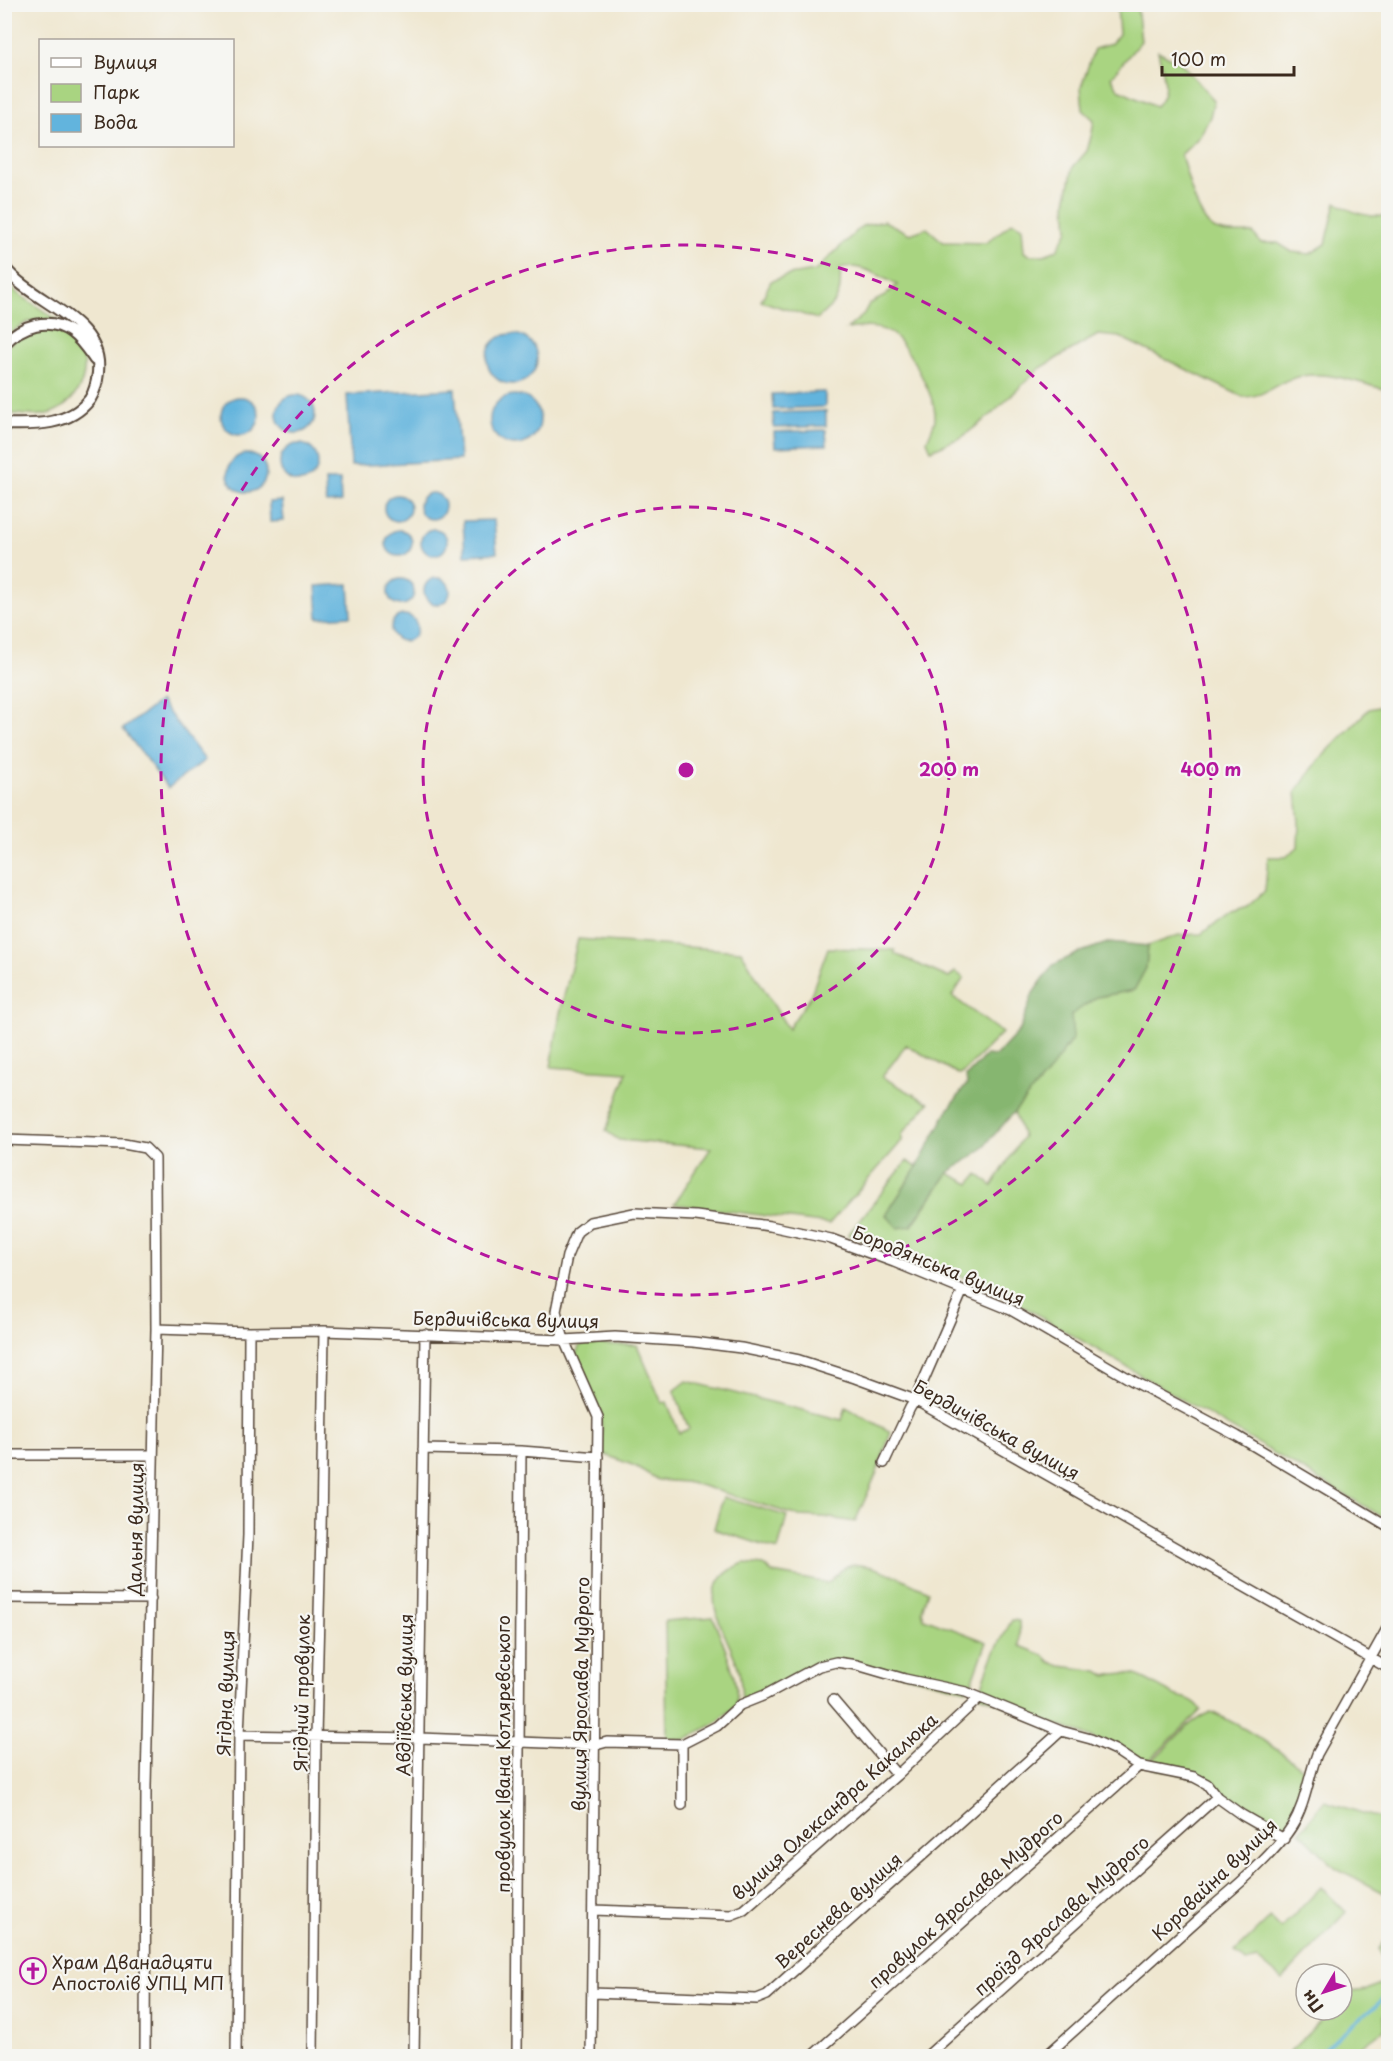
<svg xmlns="http://www.w3.org/2000/svg" width="1393" height="2061" font-family="'Playpen Sans',sans-serif">
	<rect width="100%" height="100%" fill="#f6f6f2"/>
	<filter id="ink" filterUnits="userSpaceOnUse"><feTurbulence type="fractalNoise" baseFrequency=".0167" numOctaves="2"/><feDisplacementMap in="SourceGraphic" scale="12" xChannelSelector="R" yChannelSelector="G"/><feConvolveMatrix kernelMatrix="1 2 1 2 8 2 1 2 1" color-interpolation-filters="sRGB"/></filter>
	<filter id="wash" filterUnits="userSpaceOnUse"><feTurbulence type="fractalNoise" baseFrequency=".008" numOctaves="4" result="noise"/><feDisplacementMap in="SourceGraphic" scale="24" xChannelSelector="R" yChannelSelector="G"/><feGaussianBlur stdDeviation="1.35" result="paint"/><feColorMatrix in="noise" values="0 0 0 0 0 0 0 0 0 0 0 0 0 0 0 0 0 1.4 0 .05"/><feComposite in="paint" operator="in"/></filter>
	<g filter="url(#wash)">
		<rect width="100%" height="100%" fill="#efe7d0"/>
		<path fill="#a9d481" stroke="#727f50" stroke-width="1.5" d="M1117,5h20l4,36 -30,36 7,12 38,17c16,-16 6,-35 2,-55l23,12 33,37 -4,17 -10,19 -19,19c6,18 16,68 35,75 12,5 25,3 37,3l8,10h17l14,9 18,2 16,-10 10,-42c17,12 32,15 52,14v174c-31,-7 -65,-23 -97,-11 -19,6 -26,18 -48,18l-123,-60 -22,-2 -34,19 -25,15 -47,45 -30,23 -31,13 -4,-9c2,-6 7,-15 8,-22 2,-20 -27,-73 -43,-85 -13,-9 -31,-7 -45,-5l16,-14 6,-11 16,-8 12,-11c-19,-10 -36,-22 -57,-17 2,30 -2,32 -23,51l-56,-18 10,-20 18,-6 26,-4 47,-45 22,-5 26,13 17,-6 16,14 43,1 27,-21 9,5 2,25 5,3h15l13,-5 11,-20 -2,-28 7,-35 14,-16 5,-18 2,-13 -11,-10 -2,-23 13,-38 17,-5 8,-10z
			M5,280l12,13 42,28c-26,-4 -35,0 -54,17z
			M40,327c11,2 22,3 31,11 26,23 11,64 -20,75 -14,5 -32,1 -46,0l-1,-64 20,-17z
			M1388,705v815l-396,-232 -144,-53 59,-74 10,6 -31,48 26,11 36,-53 22,11 8,-10 14,12 31,-49 -9,-26 33,-37 23,-59 27,-18 37,-7 12,-22 2,-22 31,-11 22,-1 30,-22 16,-5 18,-16 3,-34h18l12,-10 1,-25 -3,-30 22,-31 51,-52z
			M578,939l163,12 47,78 22,-32 18,-49 67,2v4l54,24 6,-6 9,6 -12,18 50,37 -42,42 -54,-30 -24,32 47,26 -27,31v7l-73,83 -155,-20 37,-56 -92,-8 -13,-9 21,-59 -76,-5 9,-54z
			M586,1344l51,1 25,58 5,-1 12,31 10,-4 -15,-38 13,-10 155,39 4,-13 45,25 -14,40 -22,50 -31,-5 -26,-1 -99,-31 -14,-3 -27,-2 -23,-14 -32,-12 -2,-38 -25,-61 3,-9z
			M723,1497l64,19 -9,34 -64,-21z
			M744,1563l19,2 10,8 55,10c6,-5 12,-13 18,-16 20,-9 63,15 82,24l-6,19 2,8 63,24 -15,41 -6,7 -123,-30 -101,40c-1,-11 -1,-22 -4,-33 -12,-38 -50,-81 6,-104z
			M713,1617c10,27 25,57 24,88l-21,18 -32,17 -17,-2 -2,-117z
			M1012,1620l7,1 1,25 23,9 7,7 11,4 37,5 8,5c33,-10 45,10 72,20 9,3 18,4 23,14l-47,46 -10,7 -52,-26 -66,-23 -46,-19c6,-28 18,-50 32,-75z
			M1211,1712c35,15 66,37 96,60 -1,15 -12,55 -28,58l-35,-18 -15,-10 -21,-20 -62,-17c23,-16 38,-43 65,-53z
			M1324,1801l64,20v74l-52,-27 -36,-36z
			M1321,1887l25,25 -64,68 -25,-21 -11,3 -11,-10 35,-34 11,11z
			M1384,1942h4v66l-4,8 1,13 -37,27h-63l38,-37 12,-2 12,-11 3,-14 17,-2 19,-9v-18l-6,-9 -1,-5z"/>
		<path fill="#86b66f" stroke="#607046" stroke-width="1.5" d="M1110,942l38,4 -2,22 -12,22 -37,7 -26,18 2,23 -26,36 -66,76 -33,23 -37,53 -13,2 -12,-13 31,-48 31,-57 19,-26 -1,-8 20,-21 10,1 24,-26 13,-37 20,-28 25,-12z"/>
		<path fill="#62b4dd" stroke="#4e6f7e" stroke-width="1.5" d="M487 359a25 25 0 1 1 50 0a25 25 0 1 1-50 0Z
			M455,389l5,71 -109,6 -4,-71z
			M825,392v15l-52,2 -1,-15z
			M277 414a19 19 0 1 1 38 0a19 19 0 1 1-38 0Z
			M490 420a25 25 0 1 1 50 0a25 25 0 1 1-50 0Z
			M221 416a19 19 0 1 1 38 0a19 19 0 1 1-38 0Z
			M826,411v15l-52,2 -1,-15z
			M826,430l1,15 -52,2 -1,-15z
			M280 463a19 19 0 1 1 38 0a19 19 0 1 1-38 0Z
			M228 473a19 19 0 1 1 38 0a19 19 0 1 1-38 0Z
			M325,480h15l1,22 -15,1z
			M419 506a13 13 0 1 1 26 0a13 13 0 1 1-26 0Z
			M384 508a13 13 0 1 1 26 0a13 13 0 1 1-26 0Z
			M282,501l2,20 -14,1 -1,-20z
			M494,520l3,33 -32,2 -2,-34z
			M421 542a13 13 0 1 1 26 0a13 13 0 1 1-26 0Z
			M386 543a13 13 0 1 1 26 0a13 13 0 1 1-26 0Z
			M424 591a13 13 0 1 1 26 0a13 13 0 1 1-26 0Z
			M388 592a13 13 0 1 1 26 0a13 13 0 1 1-26 0Z
			M349,584l2,32 -33,2 -2,-32z
			M391 628a13 13 0 1 1 26 0a13 13 0 1 1-26 0Z
			M160,701l45,59 -37,28 -45,-59z"/>
		<g fill="none" stroke-linecap="round" stroke-linejoin="round">
			<path stroke="#62b4dd" stroke-width="3" d="M1316,2056l72,-61"/>
		</g>
	</g>
	<g filter="url(#ink)">
		<g fill="none" stroke-linecap="round" stroke-linejoin="round">
			<defs>
				<path id="minor" d="M4,1140l120,4 21,4 10,10 1,171 -10,457 -1,270
					M156,1329l93,3 75,-1 240,9 51,-3 78,5 48,6 58,12 56,18 60,22 473,268
					M423,1449l98,2 77,6
					M4,1455h149
					M884,1463l26,-55 5,-8 48,-110
					M4,1598l147,1
					M833,1700l64,75
					M239,1735l181,3 176,7 11,-3 75,2 35,-18 23,-21 25,-10 54,-29 17,-4 21,3 48,14 61,13 95,39 30,8 24,11 24,16 55,11 13,7 10,13 25,18 42,24
					M682,1805v-61
					M593,1910l138,5 13,-5 153,-135 82,-77
					M592,1993l165,6 10,-4 294,-264
					M236,2056l3,-321 9,-200 1,-203
					M313,2056l3,-319 5,-205 3,-201
					M414,2056l11,-722
					M517,2056l4,-605
					M591,2056l7,-639 -34,-77 -8,-29 11,-55 10,-24 13,-10 44,-9 62,3 74,10 61,13 63,23 117,48 122,71 104,55 151,90
					M812,2056l327,-290
					M927,2056l290,-259
					M1046,2056c53,-47 106,-95 159,-143 27,-23 69,-58 87,-87 14,-23 16,-48 25,-72l71,-127"/>
				<path id="major" d="M4,267c28,37 100,51 94,106 -1,9 -3,18 -8,26 -20,27 -56,26 -86,25
					M4,344c17,-19 45,-28 67,-12 10,7 17,18 24,28"/>
			</defs>
			<use href="#minor" stroke="#564639" stroke-width="12"/>
			<use href="#major" stroke="#564639" stroke-width="14"/>
			<use href="#minor" stroke="#fff" stroke-width="9"/>
			<use href="#major" stroke="#fff" stroke-width="10"/>
		</g>
	</g>
	<g fill="none" stroke="#b5179e" stroke-width="3" stroke-dasharray="10 8">
		<circle cx="686" cy="770" r="263"/>
		<circle cx="686" cy="770" r="525"/>
	</g>
	<defs>
		<symbol id="church-ring" viewBox="-11 -11 22 22"><circle r="9.5" fill="#f6f6f2" stroke="#b5179e" stroke-width="1.5"/><path d="M-1.2-6h2.4v3.5h3.3v2.4h-3.3V6h-2.4V-.1h-3.3v-2.4h3.3Z" fill="#b5179e"/></symbol>
	</defs>
	<g fill-rule="evenodd">
		<use href="#church-ring" x="18" y="1956" width="30" height="30"/>
	</g>
	<g text-anchor="middle" dominant-baseline="central" stroke-width="4.5" stroke-linejoin="round" paint-order="stroke">
		<g font-size="18" fill="#3b2a1e" stroke="#f6f6f2">
			<text transform="translate(939 1265) rotate(22)">Бородянська вулиця</text>
			<text transform="translate(506 1319) rotate(1)">Бердичівська вулиця</text>
			<text transform="translate(997 1429) rotate(29)">Бердичівська вулиця</text>
			<text transform="translate(135 1529) rotate(-89)">Дальня вулиця</text>
			<text transform="translate(225 1693) rotate(-88)">Ягідна вулиця</text>
			<text transform="translate(301 1693) rotate(-89)">Ягідний провулок</text>
			<text transform="translate(580 1694) rotate(-89)">вулиця Ярослава Мудрого</text>
			<text transform="translate(404 1695) rotate(-89)">Авдіївська вулиця</text>
			<text transform="translate(502 1754) rotate(-90)">провулок Івана Котляревського</text>
			<text transform="translate(834 1806) rotate(-42)">вулиця Олександра Какалюка</text>
			<text transform="translate(1214 1879) rotate(-44)">Коровайна вулиця</text>
			<text transform="translate(965 1899) rotate(-42)">провулок Ярослава Мудрого</text>
			<text transform="translate(838 1910) rotate(-42)">Вереснева вулиця</text>
			<text transform="translate(1061 1915) rotate(-42)">проїзд Ярослава Мудрого</text>
		</g>
		<g font-size="18" fill="#3b2a1e" stroke="#f6f6f2" text-anchor="start">
			<text x="52" y="1961">Храм Дванадцяти<tspan x="52" dy="21">Апостолів УПЦ МП</tspan></text>
		</g>
	</g>
	<circle cx="686" cy="770" r="9" fill="#b5179e" stroke="#f6f6f2" stroke-width="3"/>
	<g font-size="18" text-anchor="middle" font-weight="bold" fill="#b5179e" stroke="#f6f6f2" stroke-width="4.5" stroke-linejoin="round" paint-order="stroke">
		<text x="949" y="776">200 m</text>
		<text x="1211" y="776">400 m</text>
	</g>
	<rect width="1393" height="2061" fill="none" stroke="#f6f6f2" stroke-width="24"/>
	<rect x="39" y="39" width="195" height="108" fill="#f6f6f2" stroke="#aba49d" stroke-width="1.5"/>
	<rect x="51" y="58" width="30" height="9" fill="#ffffff" stroke="#aba49d" stroke-width="1.5"/>
	<text x="93" y="69" font-size="18" fill="#3b2a1e">Вулиця</text>
	<rect x="51" y="84" width="30" height="18" fill="#a9d481" stroke="#aba49d" stroke-width="1.5"/>
	<text x="93" y="99" font-size="18" fill="#3b2a1e">Парк</text>
	<rect x="51" y="114" width="30" height="18" fill="#62b4dd" stroke="#aba49d" stroke-width="1.5"/>
	<text x="93" y="129" font-size="18" fill="#3b2a1e">Вода</text>
	<g transform="translate(1324 1992) rotate(231)"><circle r="28" fill="#f6f6f2" stroke="#aba49d" stroke-width="1.5"/>
	<path d="M0-4.5L10 22L0 15L-10 22Z" fill="#b5179e"/>
	<text y="-9" font-size="16" font-weight="bold" text-anchor="middle" fill="#3b2a1e">Пн</text>
	</g>
	<path d="M1162 66v9h132v-9" fill="none" stroke="#3b2a1e" stroke-width="3"/>
	<text x="1171" y="66" font-size="18" fill="#3b2a1e" stroke="#f6f6f2" stroke-width="4.5" paint-order="stroke">100 m</text>
</svg>
